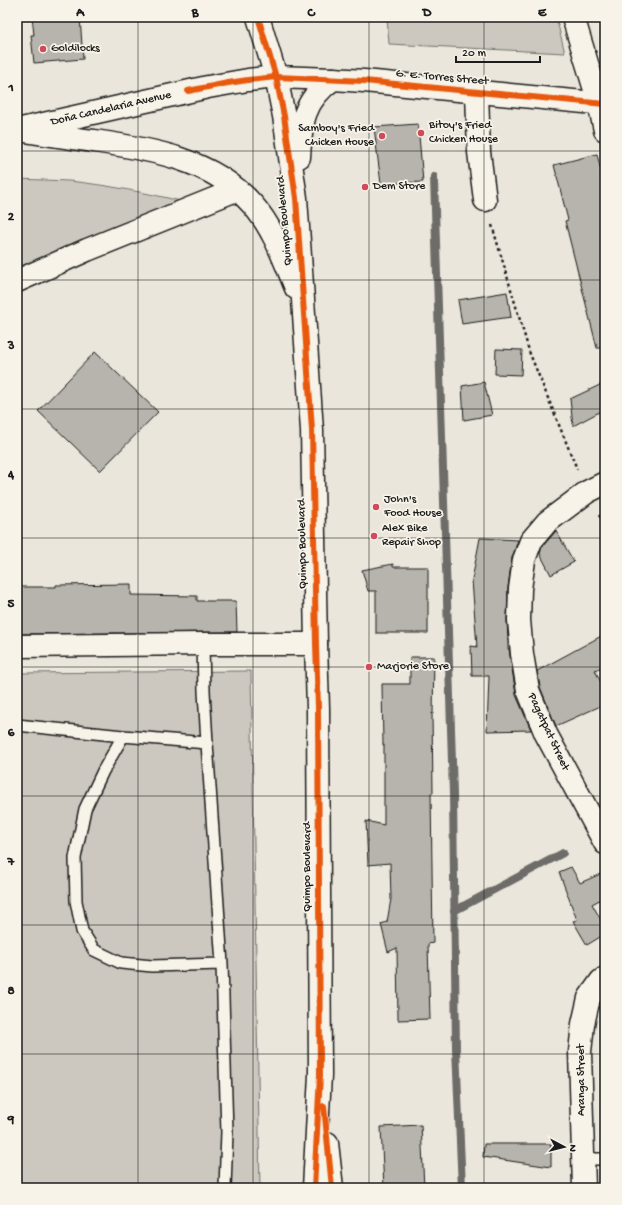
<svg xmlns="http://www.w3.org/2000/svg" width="622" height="1205" font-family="'Gochi Hand',sans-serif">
	<rect width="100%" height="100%" fill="#eae6dc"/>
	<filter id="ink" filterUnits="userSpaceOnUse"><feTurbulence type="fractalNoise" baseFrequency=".025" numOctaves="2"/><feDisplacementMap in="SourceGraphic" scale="8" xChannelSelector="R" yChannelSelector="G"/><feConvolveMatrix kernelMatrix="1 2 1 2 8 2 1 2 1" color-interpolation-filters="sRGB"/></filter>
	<g filter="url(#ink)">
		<path fill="#ccc8c0" stroke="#74726e" d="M387,17h169l9,36 -176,-9z
			M17,179c17,1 35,1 52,2 39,4 78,12 116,21l-168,68z
			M251,671l9,517h-243v-515z"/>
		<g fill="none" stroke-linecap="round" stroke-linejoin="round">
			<path stroke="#6d6c68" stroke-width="8" d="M434,177l19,617 3,255 6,139
				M454,911l109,-58"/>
		</g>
		<path fill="#b6b4ac" stroke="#1c1c1c" d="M32,17h48l3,42 -49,4 -3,-28h3z
			M418,124l5,58 -42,2 -7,-57z
			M597,154l8,34v160h-8l-32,-127 3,-1 -14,-55z
			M507,292l4,25 -49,7 -4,-24z
			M496,349l26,1 -1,25 -26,-1z
			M95,352l63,60 -58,59 -62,-60z
			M484,382l8,33 -28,5 -2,-34z
			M602,384l3,15v10l-32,17 -3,-27z
			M556,531l18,31 -23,13 -11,-21 2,-7z
			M480,538l38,2 -6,18 -4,29 -1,33 1,21v8h1l7,46 15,35 -44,1 2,-55h-17l-1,-30 6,1 -5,-67z
			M393,564v3h35v66h-52v-42h-8l-6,-21z
			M131,584v11l66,1v5h39l1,31 -220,2v-47h39v-2z
			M605,634v32l-10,4 10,21v13l-49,22 -16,-39 -3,-16z
			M410,657h24l-1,57 -1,-1 1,80h-2l2,150 -5,1 2,75 -32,1 -1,-72 -9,4 -7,-28 6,-2 4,-23 -1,-36 -22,2 -2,-44 18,4v-80h-1l-1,-61h28z
			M571,867l9,16 25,-11v25l-13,7 13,23v7l-18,11 -14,-24 4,-1 -18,-48z
			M421,1125l3,63h-40l-3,-61z
			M484,1144h67v23l-68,-10z"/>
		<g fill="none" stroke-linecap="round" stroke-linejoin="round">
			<defs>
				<path id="service" d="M203,644l1,47 3,52 15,221 5,168 -2,56
					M17,725l106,11 84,7
					M123,736l-20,35 -18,38 -10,49 1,43 6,30 12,19 27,13 31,3 70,-2
					M583,1159h22"/>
				<path id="minor" d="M573,17l26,86 6,27
					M477,92l2,60 6,48
					M17,281l70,-31 149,-60
					M605,483l-18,9 -40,30 -16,19 -7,19 -4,29 -1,31 3,34 6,36 18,44 59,109
					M17,646l186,-2h113
					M584,1188l-4,-136 3,-28 6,-26 12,-17 4,-3"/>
				<path id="tertiary" d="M17,130l191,-43 40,-7 28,-3"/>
				<path id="secondary" d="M276,77l57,2 31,2 241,23"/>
				<path id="primary" d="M258,17l18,60 8,39 12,82 16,232 4,214 2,64 2,367 -6,113
					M18,130c25,4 51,8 76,11 56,8 118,18 158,63 21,23 32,55 44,84
					M299,157c2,-35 4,-56 34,-78
					M327,1143l5,45"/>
			</defs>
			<use href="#service" stroke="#1c1c1c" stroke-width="14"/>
			<use href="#minor" stroke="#1c1c1c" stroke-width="25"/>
			<use href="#tertiary" stroke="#1c1c1c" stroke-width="25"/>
			<use href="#secondary" stroke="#1c1c1c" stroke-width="25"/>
			<use href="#primary" stroke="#1c1c1c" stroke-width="25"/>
			<path stroke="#1c1c1c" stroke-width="2.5" stroke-dasharray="3 3" stroke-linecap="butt" d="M492,225l38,129 47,115
				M599,515l6,11"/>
			<use href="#service" stroke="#f7f3e8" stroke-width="11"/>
			<use href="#minor" stroke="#f7f3e8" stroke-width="22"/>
			<use href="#tertiary" stroke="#f7f3e8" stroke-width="22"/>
			<use href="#secondary" stroke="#f7f3e8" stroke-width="22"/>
			<use href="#primary" stroke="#f7f3e8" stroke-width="22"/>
			<defs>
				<path id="cycleway" d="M258,17l18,60 8,39 12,82 16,232 4,214 2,64 2,367 -6,113
					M188,91l40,-8 20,-3 28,-3 24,1 64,3 241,23
					M324,1106l8,82"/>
			</defs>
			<use href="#cycleway" stroke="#f7f3e8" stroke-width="8"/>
			<use href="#cycleway" stroke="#e8590c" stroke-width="6"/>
		</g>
	</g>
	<path fill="none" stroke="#1c1c1c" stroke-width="1" stroke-opacity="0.55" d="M138,17v1171M253,17v1171M369,17v1171M484,17v1171M17,151h588M17,280h588M17,409h588M17,538h588M17,667h588M17,796h588M17,925h588M17,1054h588"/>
	<g fill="#d1495b" stroke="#f7f3e8" stroke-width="1.5">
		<circle cx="43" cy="49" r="4"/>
		<circle cx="421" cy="133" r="4"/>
		<circle cx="382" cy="136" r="4"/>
		<circle cx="365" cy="187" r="4"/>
		<circle cx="376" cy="507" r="4"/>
		<circle cx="374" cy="536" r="4"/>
		<circle cx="369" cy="667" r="4"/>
	</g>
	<g text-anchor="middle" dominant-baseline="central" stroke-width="3.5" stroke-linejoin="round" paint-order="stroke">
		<g font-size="12" fill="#1c1c1c" stroke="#f7f3e8" text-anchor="start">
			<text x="51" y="49">Goldilocks</text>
			<text x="429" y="126">Bitoy's Fried<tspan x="429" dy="14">Chicken House</tspan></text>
			<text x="374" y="129" text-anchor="end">Samboy's Fried<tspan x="374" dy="14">Chicken House</tspan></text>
			<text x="373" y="187">Dem Store</text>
			<text x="384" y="500">John's<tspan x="384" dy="14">Food House</tspan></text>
			<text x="382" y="529">Alex Bike<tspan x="382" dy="14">Repair Shop</tspan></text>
			<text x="377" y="667">Marjorie Store</text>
		</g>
		<g font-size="12" fill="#1c1c1c" stroke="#f7f3e8">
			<text transform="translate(442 78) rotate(5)">G. E. Torres Street</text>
			<text transform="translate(111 109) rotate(-13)">Doña Candelaria Avenue</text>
			<text transform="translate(285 221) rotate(-95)">Quimpo Boulevard</text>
			<text transform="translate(303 544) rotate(-91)">Quimpo Boulevard</text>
			<text transform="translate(548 732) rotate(65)">Pagatpat Street</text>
			<text transform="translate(308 867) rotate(-90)">Quimpo Boulevard</text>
			<text transform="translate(582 1080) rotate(-90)">Aranga Street</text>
		</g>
	</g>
	<rect width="622" height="1205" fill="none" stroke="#f7f3e8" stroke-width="44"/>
	<g transform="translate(564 1147) rotate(97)" stroke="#f7f3e8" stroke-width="3" paint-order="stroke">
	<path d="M0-3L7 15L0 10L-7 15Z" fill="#1c1c1c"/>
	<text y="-6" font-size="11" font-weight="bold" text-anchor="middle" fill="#1c1c1c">N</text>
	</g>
	<path d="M456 56v6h84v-6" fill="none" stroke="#1c1c1c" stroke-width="2"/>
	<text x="462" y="56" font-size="12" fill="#1c1c1c" stroke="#f7f3e8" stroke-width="3" paint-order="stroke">20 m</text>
	<rect x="22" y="22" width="578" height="1161" fill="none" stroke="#1c1c1c" stroke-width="1.5"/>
	<g font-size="13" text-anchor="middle" font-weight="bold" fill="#1c1c1c">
		<text x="80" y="16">A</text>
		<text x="195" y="16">B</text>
		<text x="311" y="16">C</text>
		<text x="427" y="16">D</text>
		<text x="542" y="16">E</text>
		<text x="11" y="91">1</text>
		<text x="11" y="220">2</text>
		<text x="11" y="349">3</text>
		<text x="11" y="478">4</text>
		<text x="11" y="607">5</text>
		<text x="11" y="736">6</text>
		<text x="11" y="865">7</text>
		<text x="11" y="994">8</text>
		<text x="11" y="1123">9</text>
	</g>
</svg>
